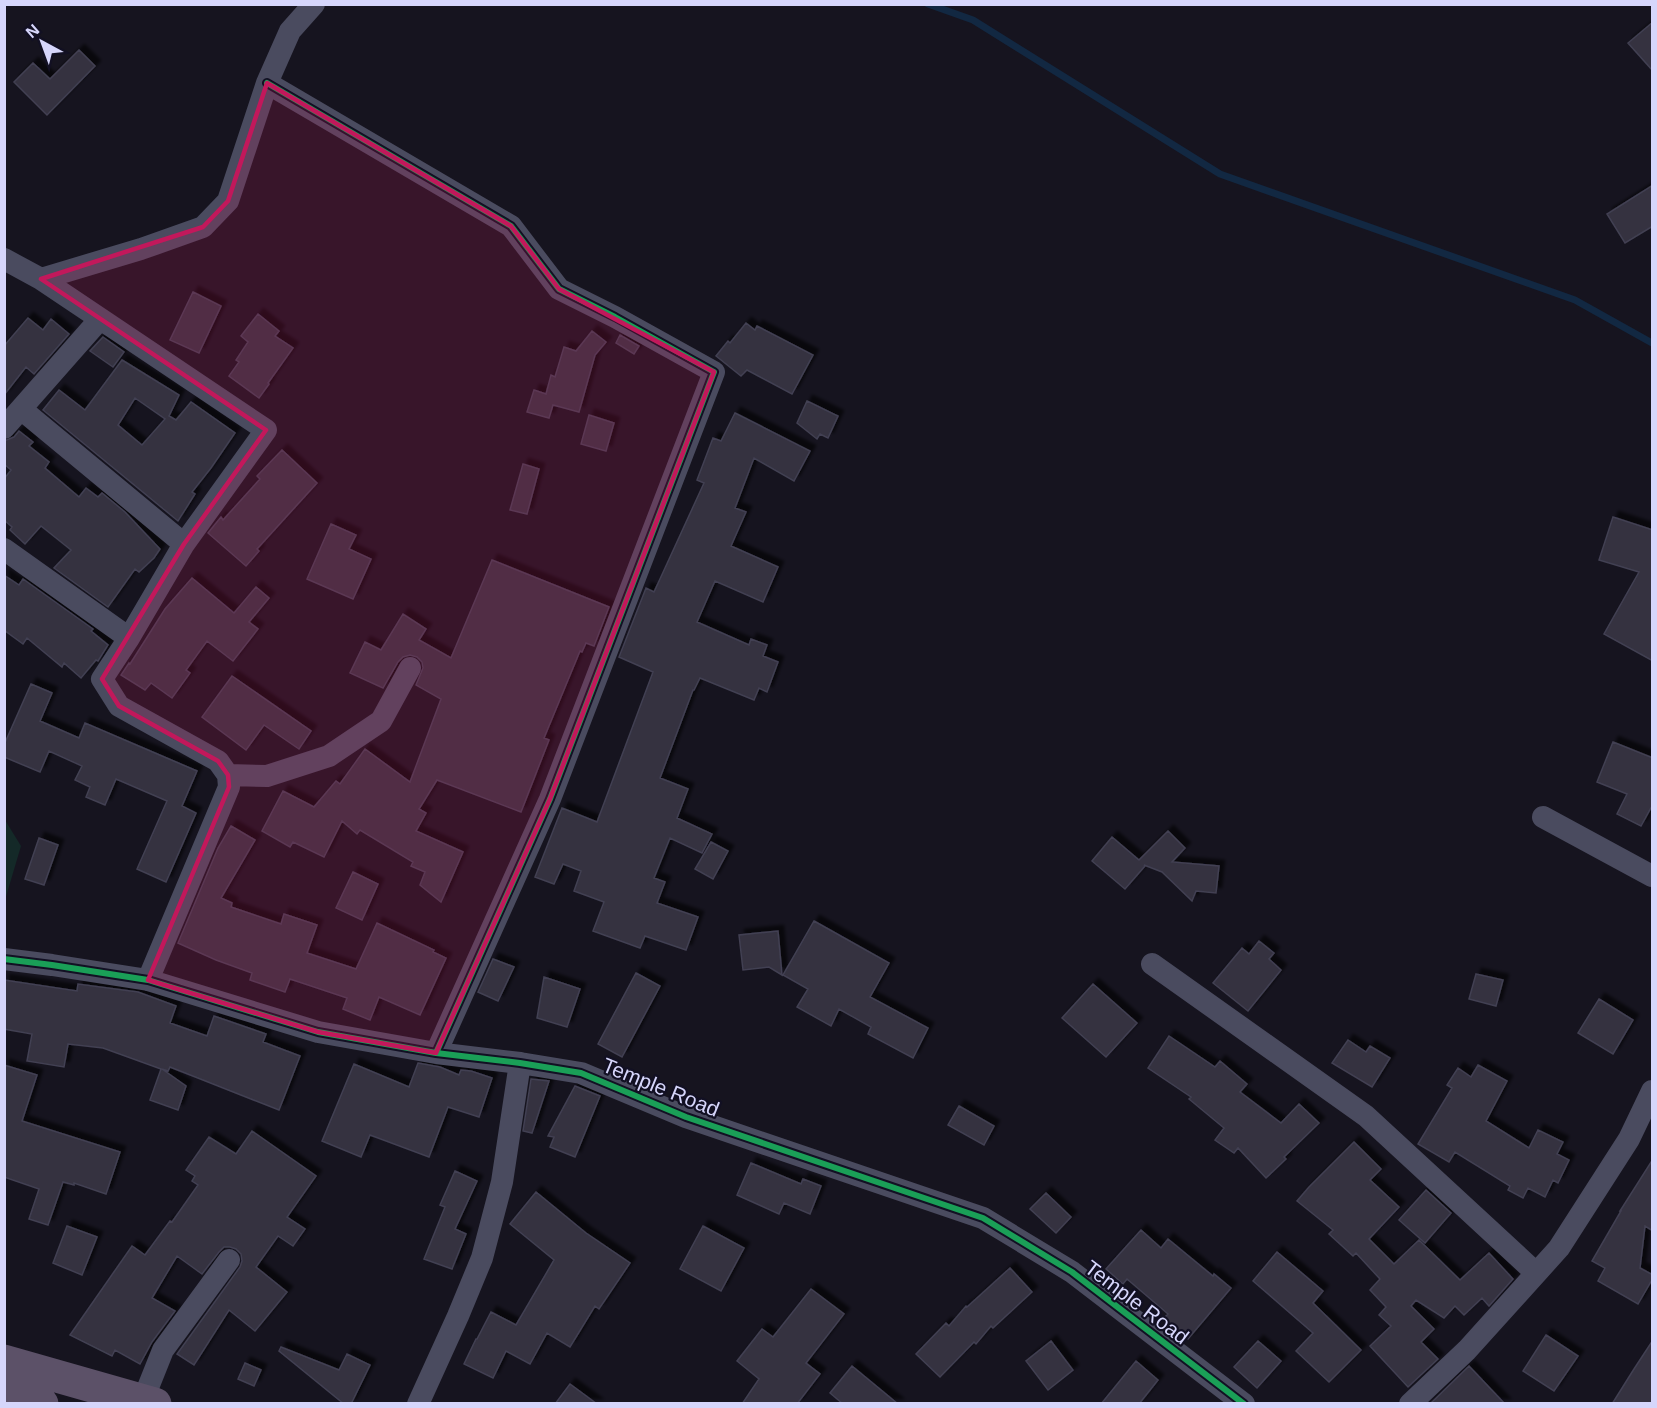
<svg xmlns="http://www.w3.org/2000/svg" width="1657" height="1408" font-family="Helvetica,sans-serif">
	<defs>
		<filter id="shadow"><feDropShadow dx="5.5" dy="-5.5" stdDeviation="1.5" flood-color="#0009"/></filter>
	</defs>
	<rect width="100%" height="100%" fill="#16141f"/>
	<path fill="#142928" d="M5,820l16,26 -16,54z"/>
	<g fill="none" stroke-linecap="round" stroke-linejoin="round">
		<path stroke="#122842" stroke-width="7" d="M928,4l45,16 247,154 355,126 77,43"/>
	</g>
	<path fill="#343241" stroke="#424052" stroke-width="1.5" fill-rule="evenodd" filter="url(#shadow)" d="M1653,22v49l-25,-28z
		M79,50l16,16 -48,49 -33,-33 19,-19 17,16z
		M1653,185v41l-28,17 -18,-29z
		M193,292l28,14 -22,47 -29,-13z
		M258,314l21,17 -4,5 18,12 -25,35 1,1 -10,14 -30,-22 10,-14 -3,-2 12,-18 -7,-6z
		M28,318l15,12 8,-11 18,15 -35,40 -8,-7 -22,28v-49z
		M746,323l9,7 2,-4 56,29 -21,39 -45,-24 -6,6 -25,-20 12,-15 2,2z
		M592,331l14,11 -11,13 -16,57 -26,-7 -4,13 -22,-6 7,-22 12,4 5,-19 4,2 9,-30 12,4z
		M620,335l19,11 -5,8 -18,-11z
		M103,337l21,15 -11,15 -23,-16z
		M122,360l57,35 -10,21 7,4 15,-18 44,31 -24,35 -19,24 3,2 -17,27 -135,-111 16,-20 26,20zM135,398l30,21 -23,26 -24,-20z
		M807,401l31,15 -10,22 -8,-4 -3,5 -20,-16z
		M735,413l75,38 -16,30 -40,-23 -19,50 11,4 -15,34 47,21 -15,35 -48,-21 -18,41 52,23 2,-6 16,6 -4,11 15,6 -11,30 -8,-4 -5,12 -54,-22 -6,12h-1l-33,88 28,11 -11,29 35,16 -10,19 -32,-15 -16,40 11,4 -8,21 41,14 -12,33 -41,-14 -5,12 -47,-17 11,-29 -30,-11 7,-20 -18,-7 -9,20 -19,-7 27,-69 35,14 56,-150 -34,-15 27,-69 8,4 50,-109 -7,-3 16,-42 8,3z
		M589,415l25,8 -8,28 -25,-7z
		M19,431l14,11 -4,4 20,16 -4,6 34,29 7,-9 12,9 4,-4 23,19 35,37 -6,9 -15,14 -4,-3 -27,38 -54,-39 17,-18 -30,-24 -16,18 -15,-14 2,-3 -8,-7v-41l7,-9 -7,-6v-23l10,-4z
		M282,450l35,33 -60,66 2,2 -13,15 -38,-33 13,-16 2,3 37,-41 -3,-3z
		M523,464l16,5 -12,45 -17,-4z
		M1613,517l40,13v131l-49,-27 35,-62 -40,-12z
		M331,524l25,11 -7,14 22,10 -18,40 -46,-20z
		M492,560l117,47 -15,39 -8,-3 -4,9 -2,-1 -36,87 5,2 -28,72 -84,-32 -18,29 7,4 -10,18 47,21 -22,50 -21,-17 5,-13 -14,-6 2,-4 -53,-32 -3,4 -15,-13 -18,36 -31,-15 -3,5 -28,-16 21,-40 31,16 22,-26 4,3 25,-35 45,33 31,-83 -25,-14 7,-17 -1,-6 -5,-5 -7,-2 -7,2 -5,5 -15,26 -33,-15 15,-31 16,8 22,-36 23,15 -7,11 32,18z
		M4,575l15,10 4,-6 70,50 -2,2 17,14 -10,16 -2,-1 -15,18 -17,-15 -2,4 -35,-29 -4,6 -19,-14z
		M192,578l42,35 22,-26 13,11 -20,24 9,7 -25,32 -26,-20 -21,29 4,3 -18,25 -21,-15 -6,7 -24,-15 8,-12 1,1 35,-55z
		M232,676l79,55 -12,18 -35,-24 -18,25 -44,-33z
		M31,684l21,9 -12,28 39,17 6,-15 112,48 -15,35 14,7 -30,69 -29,-13 30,-68 -51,-22 -11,26 -19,-8 4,-10 -15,-7 7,-14 -33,-15 -9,21 -36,-15v-12z
		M1613,742l40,16v46l-12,22 -24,-12 10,-20 -30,-12z
		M231,826l24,14 -34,58 11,5 -1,4 50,17 3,-10 33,11 -10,28 49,16 21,-46 57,27 -1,2 13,6 -26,57 -41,-18 -9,23 -27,-11 4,-11 -57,-19 -5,13 -35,-12 2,-7 -36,-13 -38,-17 40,-95z
		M1168,831l17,17 -13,14 47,4 -3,27 -20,-2 -4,10 -30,-29 -18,-7 1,1 -20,23 -33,-28 20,-24 27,23z
		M39,838l19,7 -14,40 -19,-6z
		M711,842l17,9 -15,28 -18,-10z
		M353,872l25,12 -16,36 -26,-12z
		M814,921l75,42 -19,34 58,31 -15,30 -45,-24 3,-7 -32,-18 -8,17 -34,-19 11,-18 -25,-14z
		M778,931l4,44 -13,-8 -26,3 -4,-35z
		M1259,941l15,12 -5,6 12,11 -33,41 -35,-28 29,-35 7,6z
		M493,959l21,8 -16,34 -20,-9z
		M636,973l24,13 -38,71 -24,-13z
		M1476,974l27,6 -7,26 -27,-7z
		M544,977l36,12 -13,38 -30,-9z
		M4,980l73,11 1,-7 60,8 38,14 -6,17 37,13 7,-20 52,18 -3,8 37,14 -21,54 -109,-43 -2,4 -6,-2 24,17 -8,24 -28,-10 11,-31 -58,-21 -35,-4 -4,23 -37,-6 5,-27 -28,-5z
		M1093,984l44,39 -31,34 -44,-39z
		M1599,999l34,21 -20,34 -35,-21z
		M1169,1036l46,31 5,-6 27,23 -7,8 41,31 18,-19 20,19 -35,34 2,2 -20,19 -28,-30 -4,5 -19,-13 9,-12 -35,-29 2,-2 -43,-29z
		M1348,1040l18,12 4,-6 20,12 -18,29 -40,-24z
		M418,1063l22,4 19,8 2,-5 10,1 21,7 -13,39 -31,-10 -19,50 -59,-22 -9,22 -39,-16 32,-77 55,23z
		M4,1065l33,10 -15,46 98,31 -14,42 -32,-11v2l-11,-3 -15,43 -19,-6 10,-30 -35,-12z
		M1478,1065l29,16 -21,40 43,27 9,-18 25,12 -6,12 12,6 -11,23 -5,-3 -8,17 -17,-9 -5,10 -15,-8 2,-4 -55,-34 -6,10 -31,-18 34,-56 -5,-3 11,-17 13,9z
		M531,1079l18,2 -17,52 -9,-2z
		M575,1086l25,10 -25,61 -25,-10 4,-10 -6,-1z
		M959,1106l35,20 -10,19 -36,-20z
		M252,1131l64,45 -29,41 18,12 -12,17 -15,-10 -22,31 31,25 -32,39 -26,-21 -35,55 -17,-11 63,-87 2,-6 -1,-7 -5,-5 -6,-2h-6l-5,5 -17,22 -25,-18 -25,42 23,13 -23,31 -12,22 -25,-14 -3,6 -42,-21 62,-89 13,9 25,-34 2,1 26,-37 -6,-4 3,-5 -9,-6 23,-33 27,17z
		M1354,1142l27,27 -11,11 29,27 -30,32 25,25 25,-24 41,40 29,-27 24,26 -24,27 -7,-8 -18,17 -9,-9 -11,12 -28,-18 -5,6 23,23 -13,13 17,17 -30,28 -38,-41 21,-20 -12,-11 7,-8 -16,-17 10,-11 -24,-26 -3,3 -24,-22 4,-4 -36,-29 12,-14z
		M1653,1159v72l-8,-5 -5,42 13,7v3l-15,26 -40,-23 7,-13 -13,-7 29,-50h-1z
		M751,1163l50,21 2,-5 18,7 -11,28 -26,-11 -5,11 -42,-19z
		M455,1171l22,10 -22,48 11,5 -14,35 -28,-10 21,-52 -5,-2z
		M1426,1190l25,23 -26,30 -26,-23z
		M536,1192l50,41 44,30 -31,46 -4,-3 -25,41 -23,-14 -17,31 -24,-13 -13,27 -29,-14 12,-25h1l14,-27 25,13 38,-65 -44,-36z
		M1046,1193l25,24 -15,16 -26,-24z
		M67,1226l30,11 -15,38 -29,-12z
		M703,1226l41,22 -23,43 -41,-22z
		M1141,1230l20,18 7,-9 45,37 1,-2 17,14 -43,51 -25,-20 5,-5 -41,-35 -4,5 -17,-15z
		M1277,1252l46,39 -10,12 48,47 -32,32 -33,-31 17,-18 -60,-52z
		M1010,1268l22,24 -39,36 -2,-2 -15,18 -2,-2 -34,35 -24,-23 30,-31 3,3 17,-20 1,1z
		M811,1289l33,25 -38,49 14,11 -23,30h-55l17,-25 -22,-18 25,-32 11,8z
		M1546,1335l32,21 -24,35 -31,-20z
		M1653,1340v64h-41l22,-35z
		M1051,1341l22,29 -25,20 -22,-29z
		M1258,1341l23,20 -24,27 -23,-21z
		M281,1347l58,23 8,-16 23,11 -19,39h-7l-65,-53z
		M1136,1361l22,19 -19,24h-38z
		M245,1363l16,7 -7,16 -16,-7z
		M852,1366l46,38h-55l-13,-11z
		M1469,1366l36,38h-75z
		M570,1384l27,20h-42z"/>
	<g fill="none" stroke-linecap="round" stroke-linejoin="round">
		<path stroke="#4a4b5f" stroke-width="22" d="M267,83l244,143 48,63 56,28 99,55 -164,427 -114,254
			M4,259l37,20 100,-30 62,-22 25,-26 39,-118 23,-52 24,-27
			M41,279l225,151 -82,114 -55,94 -27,41 17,27 99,55 10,14 1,12 -81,193
			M21,409l163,135
			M4,428l96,-109
			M4,549l125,89
			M228,775l39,1 62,-20 52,-35 29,-53
			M1543,817l109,59
			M4,959l48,6 96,15 170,52 118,21 84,10 61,10 105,44 297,101 89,54 172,132
			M1152,964l214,152 170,157
			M143,1400l20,-50 66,-90
			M418,1404l40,-88 24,-58 20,-76 18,-119
			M1410,1404l57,-54 92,-102 70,-109 23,-48"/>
		<path stroke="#5c5168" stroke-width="33" d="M4,1361l151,43
			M4,1393l38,11"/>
		<defs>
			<path id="cycleway" d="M267,83l244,143 48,63 56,28 99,55 -164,427 -114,254
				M4,959l48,6 96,15 170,52 118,21 84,10 61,10 105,44 297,101 89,54 172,132"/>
		</defs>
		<use href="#cycleway" stroke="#121023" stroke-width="10"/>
		<use href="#cycleway" stroke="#1a9f57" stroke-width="6"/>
	</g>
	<path fill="#c2185b" fill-opacity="0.2" stroke="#c2185b" stroke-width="4.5" stroke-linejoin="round" d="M267,83l244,143 48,63 155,83 -164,427 -114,254 -118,-21 -170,-52 81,-193 -1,-12 -10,-14 -99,-55 -17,-27 82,-135 82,-114 -225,-151 162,-52 25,-26z"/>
	<g text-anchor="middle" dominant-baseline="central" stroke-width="4.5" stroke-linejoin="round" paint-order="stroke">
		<g font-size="21" fill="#d6d6fb" stroke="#121023">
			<text transform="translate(661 1087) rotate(22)">Temple Road</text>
			<text transform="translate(1137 1302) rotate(37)">Temple Road</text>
		</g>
	</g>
	<rect width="1657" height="1408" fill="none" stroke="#d6d6fb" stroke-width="12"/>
	<g transform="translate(42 42) rotate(319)" stroke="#121023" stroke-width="4.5" paint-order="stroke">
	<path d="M0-4.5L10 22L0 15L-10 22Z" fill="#d6d6fb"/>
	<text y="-9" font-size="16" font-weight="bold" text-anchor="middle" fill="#d6d6fb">N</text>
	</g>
</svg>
